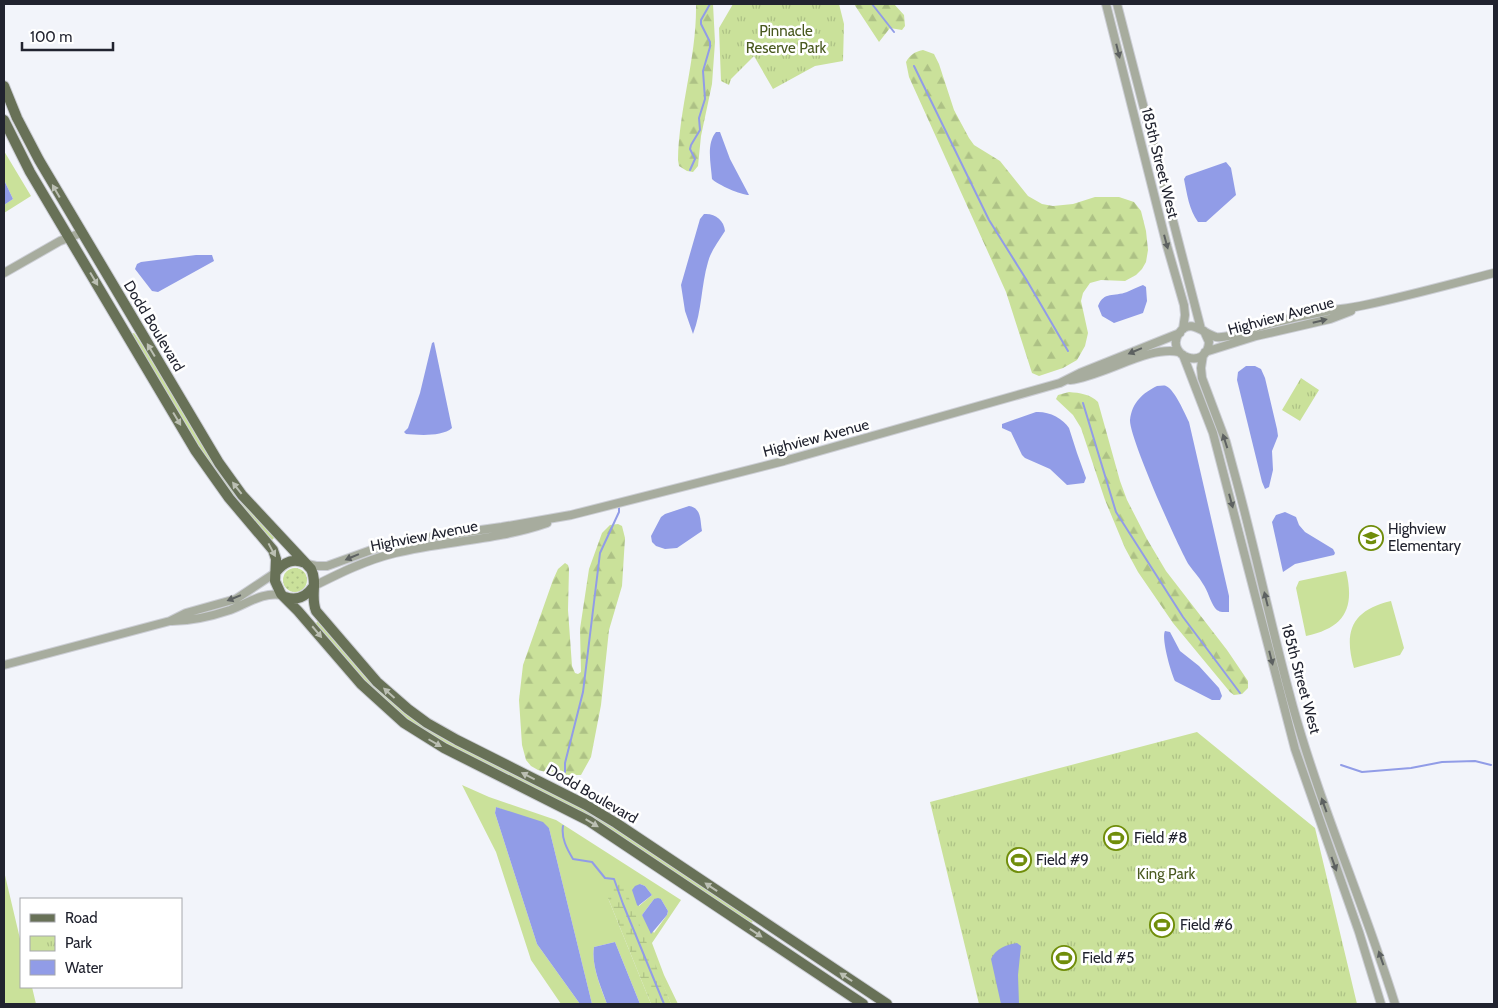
<svg xmlns="http://www.w3.org/2000/svg" width="1498" height="1008" font-family="Cabin,sans-serif">
	<defs>
		<pattern id="forest-firs" width="22" height="20" patternUnits="userSpaceOnUse" patternTransform="scale(1.25)"><rect width="22" height="20" fill="#cae19a"/><path d="M5 1l3.5 6h-7zM16 11l3.5 6h-7z" fill="#adc185"/></pattern>
		<pattern id="wetland-marsh" width="20" height="14" patternUnits="userSpaceOnUse" patternTransform="scale(1.25)"><rect width="20" height="14" fill="#cae19a"/><path d="M1 5h8M5 5V1M11 12h8M15 12V8" fill="none" stroke="#adc185"/></pattern>
		<pattern id="park-tufts" width="24" height="20" patternUnits="userSpaceOnUse" patternTransform="scale(1.25)"><rect width="24" height="20" fill="#cae19a"/><path d="M3 7l-1-3M5 7V3M7 7l1-3M15 17l-1-3M17 17v-4M19 17l1-3" fill="none" stroke="#adc185"/></pattern>
		<pattern id="garden-dots" width="8" height="8" patternUnits="userSpaceOnUse" patternTransform="scale(1.25)"><rect width="8" height="8" fill="#cae19a"/><path d="M2 2h.1M6 6h.1" fill="none" stroke="#adc185" stroke-width="1.8" stroke-linecap="round"/></pattern>
	</defs>
	<rect width="100%" height="100%" fill="#f2f4fa"/>
	<path fill="#cae19a" fill-rule="evenodd" d="M4,151l27,45 -27,17v-8l9,-6 -9,-19z
		M134,333l142,203 -4,4 -32,-35 -38,-51 -71,-120z
		M1346,571c9,37 -1,57 -40,65l-10,-48 3,-7z
		M1391,601l13,47 -4,7 -46,13c-11,-38 -1,-58 37,-67z
		M318,621l110,107 24,14 102,51 47,26 152,101 -1,3 -29,-17 -103,-70 -167,-87 -47,-30 -34,-30 -57,-65z
		M462,785l27,12 67,23 125,80 -29,43 12,32 14,29h-7l-14,-33 -49,-73 43,106h-11l-25,-62 -21,5c-3,18 7,41 13,57h-15l-43,-176 -53,-21 -1,6 42,131 43,60h-19l-30,-44 -35,-108zM640,884l5,2 7,9 -13,11zM654,899h7l7,12 -1,4 -13,18 -12,-18z
		M4,871l17,72v44h11l4,17h-32z"/>
	<path fill="url(#forest-firs)" d="M696,4h17l2,38 -3,42 -11,52 -3,30 -5,6 -6,-1 -8,-5 -1,-6c1,-53 19,-103 18,-156z
		M854,4h40l10,11 1,11 -3,4 -12,-2 -11,14z
		M923,50l11,4 5,10 15,46 15,28 5,7 26,16 28,35 14,8 11,2 20,-2 22,-7h24l15,5 7,9 5,20 2,19 -2,12 -4,7 -6,6 -11,6 -24,-1 -11,3 -7,10 -2,8 7,32 -3,13 -8,14 -14,8 -24,8 -7,-3 -26,-81 -97,-215 -3,-15c4,-7 8,-10 17,-12z
		M1069,392c11,1 21,2 29,10l22,79 7,19 20,39 19,32 61,79 21,31v7l-6,6 -8,1 -4,-3 -57,-69 -35,-51 -13,-24 -20,-48 -24,-72 -8,-13 -17,-16 2,-4z
		M618,524l4,2 3,12 -3,48 -13,44 -8,75 -10,52 -10,18h-24l-19,-5 -7,-4 -5,-6 -4,-15 -3,-45 4,-35 30,-85 5,-11 7,-6 3,2 1,4 -1,41 4,56 3,7 3,1 3,-2 -1,-43 9,-60 13,-36 8,-8z"/>
	<path fill="url(#wetland-marsh)" d="M623,883l48,121h-20l-43,-106v-11z"/>
	<path fill="url(#park-tufts)" d="M733,4h106l5,20 -1,37 -28,5 -42,23 -19,-33 -23,23 -2,6 -8,-4 -2,-53z
		M1301,378l18,12 -19,31 -18,-11z
		M1197,732l118,96 42,176h-378l-49,-202z"/>
	<path fill="url(#garden-dots)" d="M283 580a12 12 0 1 1 24 0a12 12 0 1 1-24 0Z"/>
	<path fill="#919ce7" d="M716,132h4l10,27 19,36c-8,0 -31,-10 -37,-16 -1,-15 -6,-35 4,-47z
		M1226,162l5,6 5,27 -30,27h-8c-9,-12 -11,-28 -14,-43l2,-3z
		M4,180l9,19 -9,6z
		M704,214c11,-1 20,6 21,17 -6,10 -14,19 -17,31 -7,24 -6,49 -15,72l-8,-23 -4,-26 19,-66z
		M196,255h16l2,6 -56,31 -6,-1 -17,-22 2,-5 4,-2z
		M1143,285l3,2 1,14 -4,12 -29,10 -12,-7 -4,-10c6,-15 16,-9 29,-14 5,-2 10,-5 16,-7z
		M434,342l18,86c-10,9 -34,7 -46,6l-2,-2 4,-4 12,-35 12,-50z
		M1246,366h9l6,3 4,9 12,51 1,7 -6,15 1,19 -4,17 -4,2 -3,-7 -25,-102 1,-8z
		M1157,386c3,0 7,-1 9,0 9,4 19,28 23,36l40,174v16c-5,0 -10,1 -14,-4 -5,-7 -7,-17 -12,-24 -4,-7 -9,-12 -14,-19 -11,-18 -60,-128 -59,-145 2,-18 13,-27 27,-34z
		M1036,412c12,-1 27,6 33,16l8,25 9,25 -2,5 -17,2 -17,-16 -25,-11 -3,-3 -11,-23 -9,-4v-4z
		M689,506c13,2 11,15 13,25l-25,17 -12,1 -9,-3 -4,-4 -1,-6 10,-19 4,-3z
		M1285,512l11,5 3,8 6,7 28,17 2,4 -1,2 -39,9 -12,8 -11,-50 4,-7z
		M1165,631l5,1 10,19 19,15 20,22 3,8 -2,4h-8l-37,-19c-4,-8 -14,-43 -10,-50z
		M496,807l47,15 6,6 43,176h-12l-43,-60 -42,-131z
		M640,884l5,2 7,9 -14,11 -1,-1 -5,-15 3,-4z
		M658,898l3,1 7,12 -1,4 -16,19 -9,-19 12,-16z
		M615,942l25,62h-33c-6,-17 -16,-39 -13,-57z
		M1017,943l4,3 -3,29 1,29h-18l-10,-45c5,-11 15,-14 26,-16z"/>
	<g fill="none" stroke-linecap="round" stroke-linejoin="round">
		<path stroke="#919ce7" stroke-width="2" d="M872,4l22,28
			M914,66l75,154 37,59 42,72
			M690,170l5,-11 -5,-10 1,-4 9,-15 -1,-12 6,-19 -2,-28 7,-24v-5l-9,-18v-4l9,-16
			M1083,403l33,109 67,105 57,76
			M1341,765l21,7 49,-4 31,-6 33,-1 16,4
			M565,772v-9l18,-71 17,-139 19,-41v-5
			M563,826c-2,12 4,23 10,33l19,3 13,16 9,1 9,25 41,100"/>
		<defs>
			<path id="minor" d="M1106,4l61,242 17,59 1,10 -2,14
				M1117,4l84,325
				M4,273l56,-32 21,-8
				M1204,331l5,11c-2,30 -45,14 -30,-9 11,-16 25,1 37,4 9,1 18,-2 26,-5 28,-9 57,-16 85,-21 13,-2 25,-3 38,-6 43,-9 86,-21 129,-32
				M1205,352l51,-16 74,-17 21,-8
				M1183,355l30,78 82,316 64,183 22,72
				M1203,355l-2,13 1,10 24,64 7,26c22,79 38,160 60,239 28,101 71,197 102,297
				M1070,380c34,-4 79,-35 109,-28
				M307,564l9,2h11l61,-22 22,-4 92,-13 69,-12 213,-54 276,-78 20,-10 100,-40
				M314,586c26,-13 52,-26 81,-33 51,-12 103,-13 152,-30
				M172,621c19,0 40,-5 58,-11 19,-7 31,-18 52,-15
				M4,665l166,-44 16,-8 50,-14 39,-26"/>
			<path id="major" d="M4,86l13,32 22,42 180,303 23,32 69,74c7,14 -1,27 5,42l61,71 31,27 19,14 30,17 129,65 30,18 271,181
				M4,120l26,52 165,278 34,48 44,52 3,9 -1,22 6,13 17,17 63,73 43,39 40,25 145,73 274,183
				M276,572c8,-10 17,-14 29,-9
				M285,597c11,4 21,0 28,-10"/>
		</defs>
		<use href="#minor" stroke="#ccced5" stroke-width="10"/>
		<use href="#major" stroke="#ccced5" stroke-width="12"/>
		<use href="#minor" stroke="#a7ac9e" stroke-width="8"/>
		<use href="#major" stroke="#687157" stroke-width="10"/>
	</g>
	<defs><path id="oneway-solid" d="M-6-.8H1V-3.2L6.5 0L1 3.2V.8H-6Z" transform="scale(1.25)"/></defs>
	<g fill="#5d6161">
		<use href="#oneway-solid" transform="translate(1118 51) rotate(76)"/>
		<use href="#oneway-solid" transform="translate(1166 242) rotate(75)"/>
		<use href="#oneway-solid" transform="translate(1320 321) rotate(-14)"/>
		<use href="#oneway-solid" transform="translate(1135 351) rotate(157)"/>
		<use href="#oneway-solid" transform="translate(1225 441) rotate(-108)"/>
		<use href="#oneway-solid" transform="translate(1231 501) rotate(75)"/>
		<use href="#oneway-solid" transform="translate(352 557) rotate(157)"/>
		<use href="#oneway-solid" transform="translate(234 598) rotate(158)"/>
		<use href="#oneway-solid" transform="translate(1266 599) rotate(-104)"/>
		<use href="#oneway-solid" transform="translate(1271 658) rotate(76)"/>
		<use href="#oneway-solid" transform="translate(1324 805) rotate(-110)"/>
		<use href="#oneway-solid" transform="translate(1334 864) rotate(70)"/>
		<use href="#oneway-solid" transform="translate(1381 958) rotate(-109)"/>
	</g>
	<g fill="#bbbfb3">
		<use href="#oneway-solid" transform="translate(56 191) rotate(-120)"/>
		<use href="#oneway-solid" transform="translate(94 279) rotate(59)"/>
		<use href="#oneway-solid" transform="translate(151 350) rotate(-121)"/>
		<use href="#oneway-solid" transform="translate(177 419) rotate(59)"/>
		<use href="#oneway-solid" transform="translate(237 488) rotate(-128)"/>
		<use href="#oneway-solid" transform="translate(272 550) rotate(62)"/>
		<use href="#oneway-solid" transform="translate(317 632) rotate(50)"/>
		<use href="#oneway-solid" transform="translate(389 693) rotate(-138)"/>
		<use href="#oneway-solid" transform="translate(435 743) rotate(30)"/>
		<use href="#oneway-solid" transform="translate(528 776) rotate(-153)"/>
		<use href="#oneway-solid" transform="translate(592 823) rotate(31)"/>
		<use href="#oneway-solid" transform="translate(711 887) rotate(-146)"/>
		<use href="#oneway-solid" transform="translate(756 933) rotate(34)"/>
		<use href="#oneway-solid" transform="translate(846 977) rotate(-146)"/>
	</g>
	<defs>
		<symbol id="school-ring" viewBox="-11 -11 22 22"><circle r="9.5" fill="#fff" stroke="#708d0a" stroke-width="1.5"/><path d="M0-5L7-2L0 1L-7-2ZM-4 1L0 2.5L4 1V4Q0 6-4 4Z" fill="#708d0a"/></symbol>
		<symbol id="stadium-ring" viewBox="-11 -11 22 22"><circle r="9.5" fill="#fff" stroke="#708d0a" stroke-width="1.5"/><path d="M0-5a6.5 5 0 1 0 0 10a6.5 5 0 1 0 0-10ZM-3.5-1.8h7v3.6h-7Z" fill="#708d0a"/></symbol>
	</defs>
	<g fill-rule="evenodd">
		<use href="#school-ring" x="1357" y="524" width="28" height="28"/>
		<use href="#stadium-ring" x="1102" y="824" width="28" height="28"/>
		<use href="#stadium-ring" x="1005" y="846" width="28" height="28"/>
		<use href="#stadium-ring" x="1148" y="911" width="28" height="28"/>
		<use href="#stadium-ring" x="1050" y="944" width="28" height="28"/>
	</g>
	<g text-anchor="middle" dominant-baseline="central" stroke-width="5" stroke-linejoin="round" paint-order="stroke">
		<g font-size="15" fill="#49591f" stroke="#fff">
			<text x="786" y="31">Pinnacle<tspan x="786" dy="17">Reserve Park</tspan></text>
			<text x="1166" y="874">King Park</text>
		</g>
		<g font-size="15" fill="#21232f" stroke="#fff">
			<text transform="translate(1160 163) rotate(76)">185th Street West</text>
			<text transform="translate(1281 316) rotate(-15)">Highview Avenue</text>
			<text transform="translate(154 326) rotate(59)">Dodd Boulevard</text>
			<text transform="translate(816 438) rotate(-15)">Highview Avenue</text>
			<text transform="translate(424 536) rotate(-11)">Highview Avenue</text>
			<text transform="translate(1301 679) rotate(75)">185th Street West</text>
			<text transform="translate(592 794) rotate(30)">Dodd Boulevard</text>
		</g>
		<g font-size="15" fill="#21232f" stroke="#fff" text-anchor="start">
			<text x="1388" y="529">Highview<tspan x="1388" dy="17">Elementary</tspan></text>
			<text x="1134" y="838">Field #8</text>
			<text x="1036" y="860">Field #9</text>
			<text x="1180" y="925">Field #6</text>
			<text x="1082" y="958">Field #5</text>
		</g>
	</g>
	<rect width="1498" height="1008" fill="none" stroke="#21232f" stroke-width="10"/>
	<rect x="20" y="898" width="162" height="90" fill="#ffffff" stroke="#a6a7ac"/>
	<rect x="30" y="914" width="25" height="8" fill="#687157" stroke="#a6a7ac"/>
	<text x="65" y="923" font-size="15" fill="#21232f">Road</text>
	<rect x="30" y="936" width="25" height="15" fill="url(#park-tufts)" stroke="#a6a7ac"/>
	<text x="65" y="948" font-size="15" fill="#21232f">Park</text>
	<rect x="30" y="960" width="25" height="15" fill="#919ce7" stroke="#a6a7ac"/>
	<text x="65" y="973" font-size="15" fill="#21232f">Water</text>
	<path d="M22 42v8h91v-8" fill="none" stroke="#21232f" stroke-width="2.5"/>
	<text x="30" y="42" font-size="15" fill="#21232f" stroke="#ffffff" stroke-width="4" paint-order="stroke">100 m</text>
</svg>
